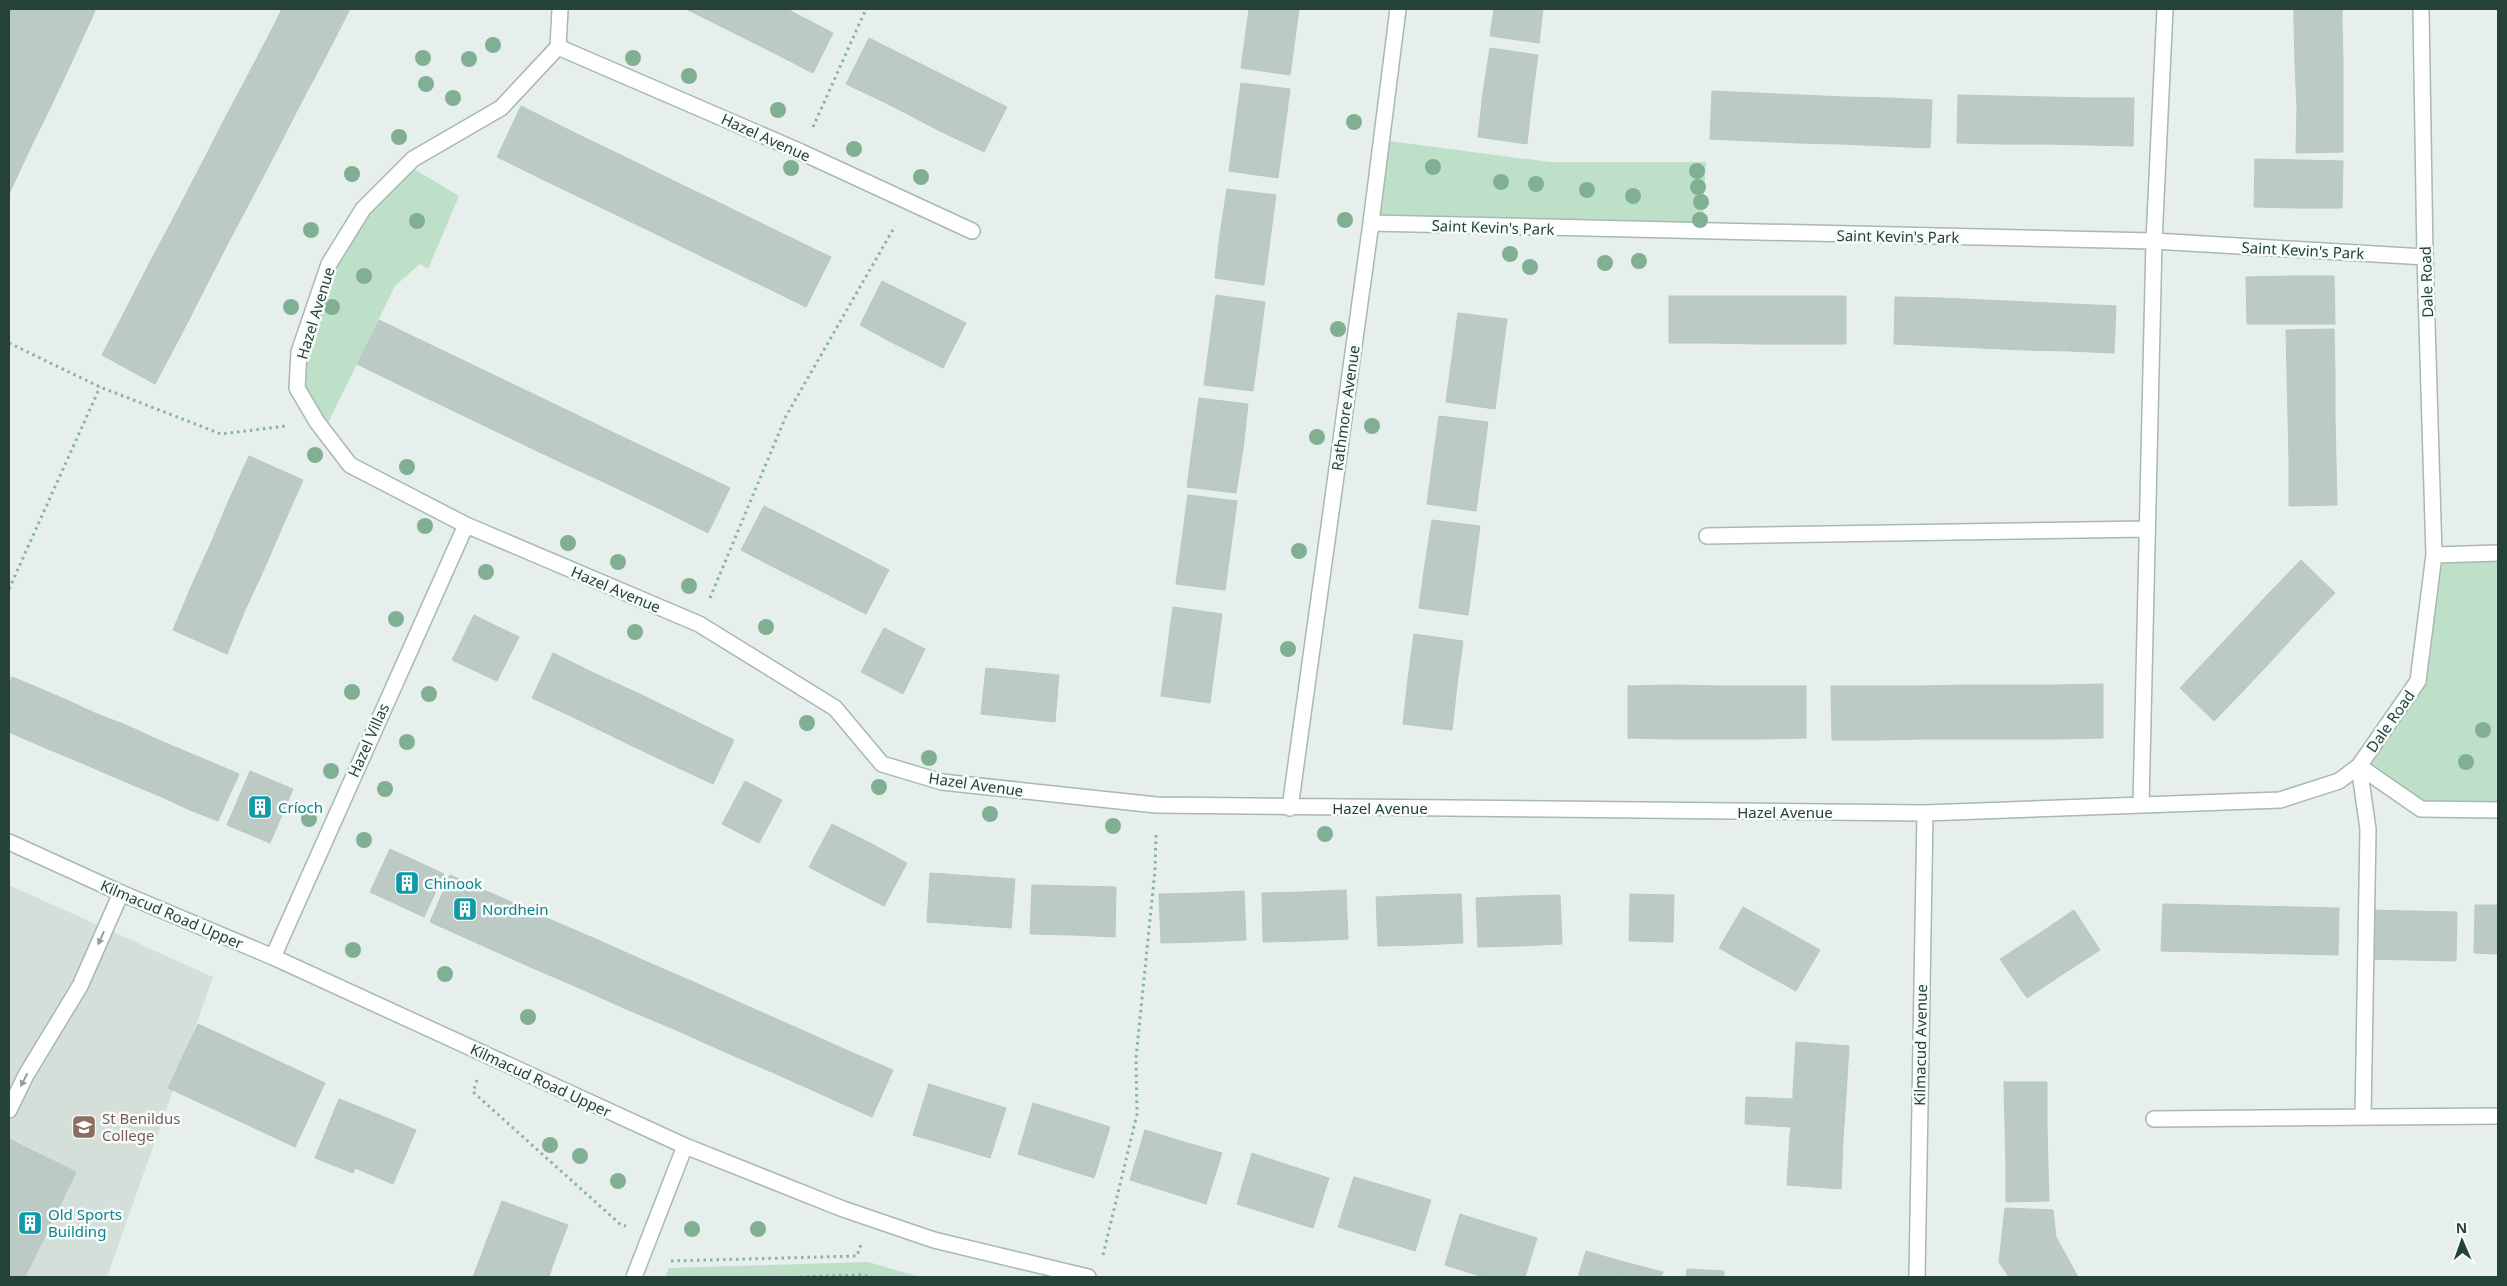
<svg xmlns="http://www.w3.org/2000/svg" width="2507" height="1286" font-family="'Noto Sans',sans-serif">
	<rect width="100%" height="100%" fill="#e6efeb"/>
	<path fill="#d4dfda" d="M9,885l204,92 -106,300h-98z"/>
	<path fill="#bfe0c8" d="M1381,140l169,22h156l-4,69 -331,-8z
		M407,165l52,31 -31,73 -8,-5 -25,22 -71,145 -27,-43 32,-124z
		M2498,554v255h-77l-62,-43 59,-85 17,-125z
		M868,1262l52,15h-255l4,-9z"/>
	<path fill="#bbcac4" stroke="#b8c9c2" d="M9,9h81l5,2 -22,48 -64,-31z
		M282,9h68l-24,47 -54,-27z
		M686,9h43l-9,17z
		M729,9h58l-21,40 -46,-23z
		M787,9l46,24 -20,40 -47,-24z
		M1249,9h50l-3,22 -49,-7z
		M1494,9h49l-4,34 -49,-7z
		M2294,9h48v10l-48,1z
		M2342,19l1,44 -48,1 -1,-44z
		M1247,24l49,7 -6,44 -49,-7z
		M9,28l64,31 -22,47 -42,-20z
		M272,29l54,27 -25,47 -53,-28z
		M869,38l46,23 -23,45 -46,-22z
		M1490,48l48,7 -6,44 -49,-6z
		M915,61l46,23 -23,46 -46,-24z
		M2343,63v44h-46l-2,-43z
		M248,75l53,28 -24,47 -54,-28z
		M1241,83l49,6 -6,45 -49,-7z
		M961,84l46,23 -23,45 -46,-22z
		M9,86l42,20 -23,47 -19,-9z
		M1712,91l44,2 -2,48 -44,-2z
		M1483,93l49,6 -5,45 -49,-7z
		M1756,93l44,2 -2,48 -44,-2z
		M1800,95l44,2 -2,47 -44,-1z
		M1958,95l44,1 -1,48 -44,-1z
		M2002,96l44,1 -1,47h-44z
		M1844,97l44,1 -2,48 -44,-2z
		M2046,97l44,1 -1,47 -44,-1z
		M1888,98l44,2 -2,48 -44,-2z
		M2090,98h44l-1,48 -44,-1z
		M521,106l52,26 -25,50 -51,-25z
		M2297,107h46v45l-47,1z
		M223,122l54,28 -24,46 -54,-27z
		M1235,127l49,7 -6,44 -49,-7z
		M573,132l52,25 -25,50 -52,-25z
		M9,144l19,9 -19,41z
		M625,157l51,25 -24,50 -52,-25z
		M2255,159l44,1 -1,48 -44,-1z
		M2299,160l44,1 -1,47h-44z
		M199,169l54,27 -25,47 -53,-28z
		M676,182l52,25 -25,50 -51,-25z
		M1227,189l49,6 -6,45 -50,-6z
		M728,207l51,25 -24,50 -52,-25z
		M175,215l53,28 -24,47 -54,-28z
		M779,232l52,25 -25,50 -51,-25z
		M1220,234l50,6 -6,45 -49,-7z
		M150,262l54,28 -24,47 -54,-28z
		M2290,276l1,48h-44l-1,-47z
		M2290,276h44l1,48h-44z
		M882,281l34,17 -23,45 -33,-18z
		M1216,295l49,7 -6,45 -49,-7z
		M1669,296h44v47h-44z
		M1713,296h45l-1,48 -44,-1z
		M1758,296h44l-1,48h-44z
		M1802,296h44v48h-45z
		M1895,297l45,1 -3,48 -43,-2z
		M916,298l50,25 -23,45 -50,-25z
		M1940,298l44,2 -2,48 -45,-2z
		M1984,300l44,2 -2,48 -44,-2z
		M2028,302l44,2 -2,47 -44,-1z
		M2072,304l44,2 -2,47 -44,-2z
		M126,309l54,28 -25,47 -53,-29z
		M1458,313l49,6 -6,45 -49,-6z
		M379,320l50,24 -21,45 -51,-25z
		M2334,329l1,45h-48l-1,-44z
		M1210,340l49,7 -6,44 -49,-6z
		M429,344l50,24 -21,45 -50,-24z
		M1452,358l49,6 -6,45 -49,-7z
		M479,368l50,24 -21,45 -50,-24z
		M2287,374h48v43l-47,1z
		M529,392l50,24 -21,45 -50,-24z
		M1199,398l49,6 -5,45 -50,-7z
		M579,416l50,24 -21,44 -50,-23z
		M1439,416l49,6 -6,45 -49,-7z
		M2335,417l1,44 -47,1 -1,-44z
		M629,440l51,24 -22,44 -50,-24z
		M1193,442l50,7 -7,44 -49,-6z
		M249,456l54,24 -19,43 -55,-23z
		M1433,460l49,7 -6,44 -49,-7z
		M2336,461l1,44 -48,1v-44z
		M680,464l50,24 -22,45 -50,-25z
		M1188,495l49,6 -6,45 -49,-7z
		M229,500l55,23 -19,44 -54,-24z
		M764,506l42,21 -23,45 -42,-22z
		M1432,520l48,6 -6,45 -49,-7z
		M806,527l41,21 -22,45 -42,-21z
		M1182,539l49,7 -6,44 -49,-6z
		M211,543l54,24 -20,43 -54,-23z
		M847,548l42,22 -23,44 -41,-21z
		M2301,560l34,33 -30,31 -35,-32z
		M1425,564l49,7 -6,44 -49,-7z
		M191,587l54,23 -18,44 -54,-24z
		M2270,592l35,32 -30,33 -35,-33z
		M1173,607l49,7 -6,44 -49,-6z
		M474,615l45,22 -22,44 -45,-21z
		M2240,624l35,33 -30,32 -35,-33z
		M884,628l41,21 -22,45 -42,-22z
		M1414,634l49,7 -6,44 -49,-6z
		M1167,652l49,6 -6,45 -49,-7z
		M553,653l45,22 -21,44 -45,-21z
		M2210,656l35,33 -31,32 -34,-33z
		M986,668l73,7 -4,47 -74,-8z
		M598,675l46,21 -22,45 -45,-22z
		M12,677l29,12 -21,48 -11,-5v-47z
		M1408,679l49,6 -5,45 -49,-6z
		M2103,684v54l-45,1 -1,-54z
		M1673,685l44,1v53h-44z
		M1673,685v54l-45,-1v-52z
		M1967,685h45l1,54h-45z
		M1967,685l1,54h-46v-53z
		M2012,685h45l1,54h-45z
		M1717,686h45v53h-45z
		M1762,686h44v52l-44,1z
		M1831,686h46v54h-45z
		M1877,686h45v53l-45,1z
		M41,689l28,12 -21,48 -28,-12z
		M644,696l45,22 -21,45 -46,-22z
		M69,701l28,13 -20,47 -29,-12z
		M97,714l29,11 -21,48 -28,-12z
		M689,718l45,22 -21,44 -45,-21z
		M126,725l28,13 -21,47 -28,-12z
		M154,738l28,12 -20,47 -29,-12z
		M182,750l29,12 -21,48 -28,-13z
		M211,762l28,12 -21,47 -28,-11z
		M250,771l43,18 -23,54 -43,-18z
		M745,781l37,19 -23,43 -37,-19z
		M832,824l38,19 -23,44 -38,-20z
		M870,843l37,20 -23,43 -37,-19z
		M390,849l54,25 -20,43 -54,-25z
		M930,873l43,3 -4,49 -42,-3z
		M450,875l50,22 -21,47 -49,-22z
		M973,876l42,3 -4,49 -42,-3z
		M1032,885l42,1 -1,49 -43,-1z
		M1074,886l42,1 -1,50 -42,-2z
		M1346,890l2,49 -43,2 -1,-49z
		M1244,891l2,49 -43,2 -1,-49z
		M1304,892l1,49 -42,1 -1,-49z
		M1202,893l1,49 -42,1 -2,-49z
		M1461,894l2,49 -42,2 -2,-50z
		M1630,894l44,1 -1,47 -44,-1z
		M1419,895l2,50 -43,1 -2,-49z
		M1560,895l2,49 -42,2 -2,-50z
		M1518,896l2,50 -42,1 -2,-49z
		M500,897l49,22 -21,47 -49,-22z
		M2163,904l44,1 -1,47 -45,-1z
		M2207,905l44,1 -2,47 -43,-1z
		M2475,905h23v49l-24,-1z
		M2251,906l44,1 -1,47 -45,-1z
		M1743,907l38,21 -23,42 -39,-22z
		M2295,907l44,1 -1,47 -44,-1z
		M2074,910l26,40 -37,24 -26,-39z
		M2367,910l44,1v49l-45,-1z
		M2411,911l46,1 -1,49 -45,-1z
		M549,919l49,21 -21,47 -49,-21z
		M1781,928l39,22 -24,41 -38,-21z
		M2037,935l26,39 -36,24 -27,-39z
		M598,940l49,22 -21,47 -49,-22z
		M647,962l49,21 -20,47 -50,-21z
		M696,983l49,22 -20,47 -49,-22z
		M745,1005l50,22 -21,46 -49,-21z
		M198,1024l65,30 -30,64 -65,-30z
		M795,1027l49,22 -21,46 -49,-22z
		M1796,1042l53,4 -3,50 -53,-3z
		M844,1049l49,21 -21,47 -49,-22z
		M263,1054l62,29 -30,64 -62,-29z
		M2004,1082h43v43l-42,1z
		M929,1084l38,12 -16,50 -38,-11z
		M1793,1093l53,3 -3,43 -53,-4 1,-8 -46,-3 1,-27 47,2z
		M967,1096l39,12 -16,50 -39,-12z
		M339,1099l38,15 -24,59 -38,-15z
		M1033,1103l39,12 -16,51 -38,-12z
		M377,1114l39,16 -23,54 -38,-16z
		M1072,1115l38,12 -16,51 -38,-12z
		M2047,1125l1,41 -42,1 -1,-41z
		M1145,1130l39,12 -16,50 -38,-12z
		M1790,1135l53,4 -2,50 -54,-4z
		M9,1139l67,33 -51,105 -16,-2z
		M1184,1142l38,11 -16,51 -38,-12z
		M1252,1153l39,13 -16,50 -38,-12z
		M1291,1166l38,12 -16,50 -38,-12z
		M2048,1166l1,35 -43,1v-35z
		M1354,1177l38,11 -15,51 -39,-12z
		M1392,1188l39,12 -16,51 -38,-12z
		M502,1201l66,24 -15,39 -66,-24z
		M2005,1208l48,2 3,27 22,40h-69l-10,-15z
		M1460,1214l38,12 -15,51 -38,-12z
		M1498,1226l39,12 -12,39h-42z
		M487,1240l66,24 -4,13h-76z
		M1586,1251l38,11 -4,15h-42z
		M1624,1262l39,10 -2,5h-41z
		M1687,1269l37,2v6h-38z"/>
	<g fill="none" stroke-linecap="round" stroke-linejoin="round">
		<defs>
			<path id="minor" d="M560,9l-2,38 -57,61 -88,51 -50,50 -34,55 -30,88 -2,36 20,34 33,43 116,60 233,99 136,84 47,56 60,18 214,23 769,8 355,-13 59,-19 20,-15 62,43 77,1
				M558,47l243,105 171,79
				M1371,223l783,18 271,16
				M1707,536l440,-7
				M2434,555l64,-2
				M2141,805l13,-564 11,-232
				M1290,808l81,-585 27,-214
				M9,842l112,51 152,64 412,189 158,63 91,31 154,37
				M273,957l193,-432
				M9,1110l17,-35 54,-89 41,-93
				M2363,1117l5,-288 -9,-63 59,-85 16,-126 -9,-298 -4,-248
				M2154,1119l344,-3
				M634,1277l51,-131
				M1917,1277l8,-464"/>
		</defs>
		<use href="#minor" stroke="#a8b8b2" stroke-width="18"/>
		<path stroke="#86b3a5" stroke-width="3" stroke-dasharray="2.5 4" stroke-linecap="butt" d="M813,127l53,-118
			M9,343l91,44 121,47 65,-8
			M9,589l91,-202
			M710,598l76,-182 109,-190
			M477,1080l-4,12 147,132 6,2
			M1103,1255l34,-141 -1,-56 19,-188 1,-37
			M671,1261l186,-5 4,-12
			M800,1277l60,-2 12,2"/>
		<use href="#minor" stroke="#fff" stroke-width="15"/>
	</g>
	<g fill="#80af93">
		<circle cx="493" cy="45" r="8"/>
		<circle cx="423" cy="58" r="8"/>
		<circle cx="633" cy="58" r="8"/>
		<circle cx="469" cy="59" r="8"/>
		<circle cx="689" cy="76" r="8"/>
		<circle cx="426" cy="84" r="8"/>
		<circle cx="453" cy="98" r="8"/>
		<circle cx="778" cy="110" r="8"/>
		<circle cx="1354" cy="122" r="8"/>
		<circle cx="399" cy="137" r="8"/>
		<circle cx="854" cy="149" r="8"/>
		<circle cx="1433" cy="167" r="8"/>
		<circle cx="791" cy="168" r="8"/>
		<circle cx="1697" cy="171" r="8"/>
		<circle cx="352" cy="174" r="8"/>
		<circle cx="921" cy="177" r="8"/>
		<circle cx="1501" cy="182" r="8"/>
		<circle cx="1536" cy="184" r="8"/>
		<circle cx="1698" cy="187" r="8"/>
		<circle cx="1587" cy="190" r="8"/>
		<circle cx="1633" cy="196" r="8"/>
		<circle cx="1701" cy="202" r="8"/>
		<circle cx="1345" cy="220" r="8"/>
		<circle cx="1700" cy="220" r="8"/>
		<circle cx="417" cy="221" r="8"/>
		<circle cx="311" cy="230" r="8"/>
		<circle cx="1510" cy="254" r="8"/>
		<circle cx="1639" cy="261" r="8"/>
		<circle cx="1605" cy="263" r="8"/>
		<circle cx="1530" cy="267" r="8"/>
		<circle cx="364" cy="276" r="8"/>
		<circle cx="291" cy="307" r="8"/>
		<circle cx="332" cy="307" r="8"/>
		<circle cx="1338" cy="329" r="8"/>
		<circle cx="1372" cy="426" r="8"/>
		<circle cx="1317" cy="437" r="8"/>
		<circle cx="315" cy="455" r="8"/>
		<circle cx="407" cy="467" r="8"/>
		<circle cx="425" cy="526" r="8"/>
		<circle cx="568" cy="543" r="8"/>
		<circle cx="1299" cy="551" r="8"/>
		<circle cx="618" cy="562" r="8"/>
		<circle cx="486" cy="572" r="8"/>
		<circle cx="689" cy="586" r="8"/>
		<circle cx="396" cy="619" r="8"/>
		<circle cx="766" cy="627" r="8"/>
		<circle cx="635" cy="632" r="8"/>
		<circle cx="1288" cy="649" r="8"/>
		<circle cx="352" cy="692" r="8"/>
		<circle cx="429" cy="694" r="8"/>
		<circle cx="807" cy="723" r="8"/>
		<circle cx="2483" cy="730" r="8"/>
		<circle cx="407" cy="742" r="8"/>
		<circle cx="929" cy="758" r="8"/>
		<circle cx="2466" cy="762" r="8"/>
		<circle cx="331" cy="771" r="8"/>
		<circle cx="879" cy="787" r="8"/>
		<circle cx="385" cy="789" r="8"/>
		<circle cx="990" cy="814" r="8"/>
		<circle cx="309" cy="819" r="8"/>
		<circle cx="1113" cy="826" r="8"/>
		<circle cx="1325" cy="834" r="8"/>
		<circle cx="364" cy="840" r="8"/>
		<circle cx="353" cy="950" r="8"/>
		<circle cx="445" cy="974" r="8"/>
		<circle cx="528" cy="1017" r="8"/>
		<circle cx="550" cy="1145" r="8"/>
		<circle cx="580" cy="1156" r="8"/>
		<circle cx="618" cy="1181" r="8"/>
		<circle cx="692" cy="1229" r="8"/>
		<circle cx="758" cy="1229" r="8"/>
	</g>
	<defs><path id="oneway-solid" d="M-6-.8H1V-3.2L6.5 0L1 3.2V.8H-6Z" transform="scale(1.25)"/></defs>
	<g fill="#92a09c">
		<use href="#oneway-solid" transform="translate(101 938) rotate(114)"/>
		<use href="#oneway-solid" transform="translate(24 1080) rotate(117)"/>
	</g>
	<defs>
		<symbol id="building-square" viewBox="-11 -11 22 22"><rect x="-9" y="-9" width="18" height="18" rx="4" fill="#0f9aa8" stroke="#f7fbf9"/><path d="M-4-6H4V6H1V3H-1V6H-4ZM-2.5-4.3h1.7v1.8h-1.7ZM.8-4.3h1.7v1.8H.8ZM-2.5-1h1.7V.8h-1.7ZM.8-1h1.7V.8H.8Z" fill="#fff"/></symbol>
		<symbol id="school-square" viewBox="-11 -11 22 22"><rect x="-9" y="-9" width="18" height="18" rx="4" fill="#8d6e63" stroke="#f7fbf9"/><path d="M0-5L7-2L0 1L-7-2ZM-4 1L0 2.5L4 1V4Q0 6-4 4Z" fill="#fff"/></symbol>
	</defs>
	<g fill-rule="evenodd">
		<use href="#building-square" x="246" y="793" width="28" height="28"/>
		<use href="#building-square" x="393" y="869" width="28" height="28"/>
		<use href="#building-square" x="451" y="895" width="28" height="28"/>
		<use href="#school-square" x="70" y="1113" width="28" height="28"/>
		<use href="#building-square" x="16" y="1209" width="28" height="28"/>
	</g>
	<g text-anchor="middle" dominant-baseline="central" stroke-width="5" stroke-linejoin="round" paint-order="stroke">
		<g font-size="15" fill="#24423a" stroke="#f7fbf9">
			<text transform="translate(766 137) rotate(24)">Hazel Avenue</text>
			<text transform="translate(1493 227) rotate(2)">Saint Kevin's Park</text>
			<text transform="translate(1898 236) rotate(1)">Saint Kevin's Park</text>
			<text transform="translate(2303 250) rotate(3)">Saint Kevin's Park</text>
			<text transform="translate(2426 282) rotate(-92)">Dale Road</text>
			<text transform="translate(315 313) rotate(-73)">Hazel Avenue</text>
			<text transform="translate(1345 408) rotate(-82)">Rathmore Avenue</text>
			<text transform="translate(616 589) rotate(23)">Hazel Avenue</text>
			<text transform="translate(2390 721) rotate(-55)">Dale Road</text>
			<text transform="translate(368 740) rotate(-66)">Hazel Villas</text>
			<text transform="translate(976 784) rotate(8)">Hazel Avenue</text>
			<text x="1380" y="808">Hazel Avenue</text>
			<text x="1785" y="812">Hazel Avenue</text>
			<text transform="translate(172 914) rotate(23)">Kilmacud Road Upper</text>
			<text transform="translate(1920 1045) rotate(-89)">Kilmacud Avenue</text>
			<text transform="translate(541 1080) rotate(25)">Kilmacud Road Upper</text>
		</g>
		<g font-size="15" fill="#0d838f" stroke="#f7fbf9" text-anchor="start">
			<text x="278" y="807">Críoch</text>
			<text x="424" y="883">Chinook</text>
			<text x="482" y="909">Nordhein</text>
			<text x="48" y="1214">Old Sports<tspan x="48" dy="17">Building</tspan></text>
		</g>
		<g font-size="15" fill="#785e54" stroke="#f7fbf9" text-anchor="start">
			<text x="102" y="1118">St Benildus<tspan x="102" dy="17">College</tspan></text>
		</g>
	</g>
	<rect width="2507" height="1286" fill="none" stroke="#24423a" stroke-width="20"/>
	<g transform="translate(2462 1241) rotate(358)" stroke="#f7fbf9" stroke-width="4" paint-order="stroke">
	<path d="M0-4L9 19L0 12L-9 19Z" fill="#24423a"/>
	<text y="-8" font-size="14" font-weight="bold" text-anchor="middle" fill="#24423a">N</text>
	</g>
</svg>
